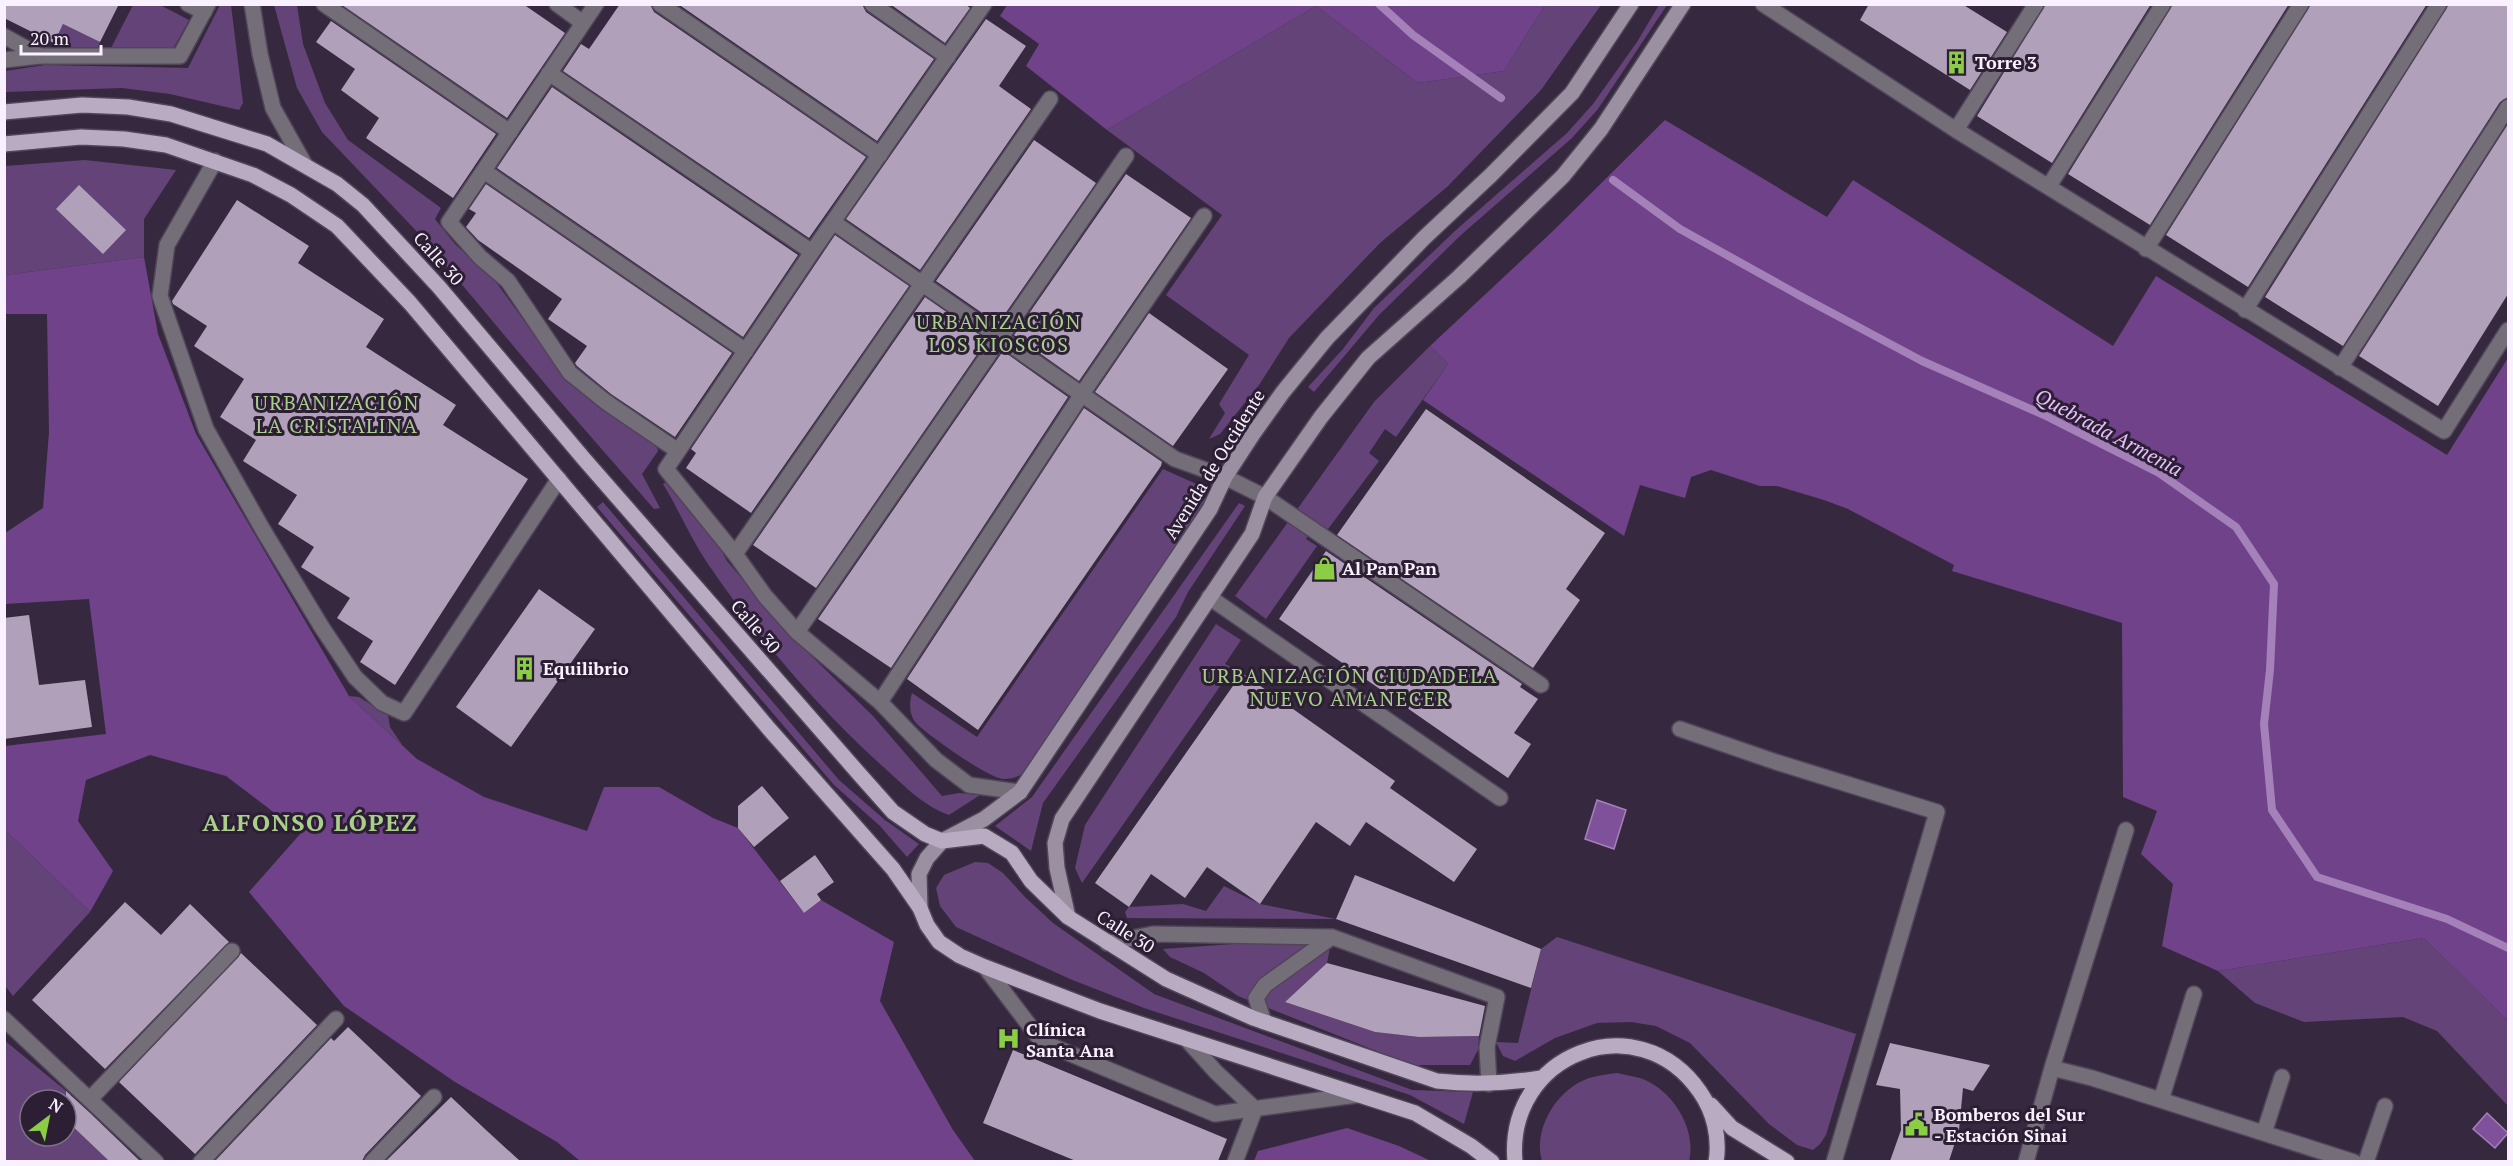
<svg xmlns="http://www.w3.org/2000/svg" width="2513" height="1166" font-family="'PT Serif',serif">
	<rect width="100%" height="100%" fill="#36293f"/>
	<path fill="#644378" d="M133,5h27l29,15 -16,29 -63,1z
		M220,5h11l12,98 -4,7 -69,-16 -48,-6 -117,4v-21l40,-6 143,3z
		M274,5h23l6,39 22,59 23,37 93,68 -6,11 20,25 41,38 70,96 33,30 57,35 2,8 -16,23 18,34 -6,1 -103,-118 -127,-152 -102,-107 -25,-44z
		M1545,5h56l-60,85 -94,97 -67,56 -91,95 -30,47 -39,49 -11,5 16,-26 -6,-9 30,-49 -83,-60 56,-80 -115,-85 209,-124 102,77 86,-12z
		M1659,5h8l-69,104 -26,29 -111,97 -82,80 -65,77 -6,-5 35,-38 31,-41 82,-78 111,-97 26,-29 44,-62z
		M63,24l37,18 -3,7 -39,-1 -4,-5z
		M85,160l91,10 -32,49v38l-139,18v-109z
		M1430,346l18,18 -52,73 -11,-8 -16,24 10,8 -54,72 -11,-7 -8,13 11,7 -51,73 -31,-23 139,-194z
		M1163,469l40,18 2,13 -165,260c-12,10 -20,19 -36,19 -15,0 -76,-44 -87,-55 -8,-8 -8,-21 -5,-31l65,44z
		M668,481l28,23 31,57 65,76 81,79 69,80 17,-3 21,2 -31,20c-28,-10 -47,-32 -69,-51 -65,-59 -123,-128 -172,-200 -17,-25 -29,-54 -45,-80z
		M603,502l236,278 46,40 34,24 -12,13 -27,-31 -46,-41 -237,-278z
		M1239,503l6,3 -57,86 -12,25 -133,186 -12,48 -36,-25 37,-29z
		M1216,624l25,16 -16,24 8,4 -151,215 -7,-15 10,-43z
		M349,696l10,1 29,18 2,12 13,19z
		M4,829l86,83 -77,84 -7,-9 -1,-12z
		M975,862l13,1 15,10 22,24 28,26 101,71 258,96 61,2 -9,32 -54,-29 -266,-87 -74,-29 -114,-52 -16,-21 -4,-18 8,-13z
		M1224,886l36,18 76,15 -209,-1 -2,-6 4,-5 54,-3 23,7z
		M1332,937l-5,26 -42,39 90,30 44,5 60,-1 -1,14 -8,15h-58l-174,-69 -34,-23 -34,-16 -7,-8z
		M1557,937l299,97 -30,101 -6,9 -7,6 -16,-5 -28,-21 -79,-81 -34,-17 -25,-4 -34,1 -42,15 -40,23 -12,-5 -7,-14 22,1 23,-94z
		M2424,938l84,83v85l-71,-75 -34,-14 -99,5 -49,-19 -37,-32z
		M4,1040l67,55 -5,5h-36v36h36v-16l43,41h-104z
		M1617,1073c7,2 16,3 23,5 32,11 57,50 49,83h-147c-10,-34 18,-76 51,-84 8,-2 16,-3 24,-4z"/>
	<path fill="#70428a" d="M1007,5v-1l538,1 -41,66 -86,12 -102,-77 -209,124 -81,-64 13,-22 -39,-28z
		M1665,120l162,97 26,-37 260,166 43,-70 291,179 61,-97v663l-84,-83 -206,33 -56,-25 11,-62 -32,-30 16,-43 -34,-14 -1,-174 -170,-52 2,-6 -106,-56 -24,-9 -47,-14h-17l-49,-16 -20,7 -6,21 -45,-13 -16,51 -201,-136 25,-36 -18,-18 123,-115z
		M144,257l14,77 38,100 153,262 68,63 67,38 103,34 17,-44h55l54,31 25,10 66,85 17,-13 73,42 -14,59 73,129 22,31h-395l-23,-19 -102,-60 -111,-76 -95,-114 52,-59 -75,-57 -76,-21 -64,25 -8,41 35,50 -23,41 -86,-83 1,-83 101,-12 -17,-135 -84,5v-71l38,-25 6,-76 -2,-118h-42v-39z
		M1347,1128l52,18 32,15h-177l4,-10z"/>
	<path fill="#80519b" stroke="#a481b9" stroke-width="1.5" d="M1597,800l29,10 -12,39 -29,-10z
		M2487,1113l21,20 -13,15 -22,-19z"/>
	<g fill="none" stroke-linecap="round" stroke-linejoin="round">
		<path stroke="#a481b9" stroke-width="8" d="M1379,4l34,31 88,63
			M1613,180l67,49 124,69 118,63 122,54 115,58 77,54 38,57 -4,86 -6,54 8,86 45,67 130,42 61,29"/>
	</g>
	<path fill="#b0a0ba" d="M4,4h115l-19,38 -37,-18 -9,19 -50,-25z
		M523,4l42,29 -58,85 -165,-113z
		M620,4h30l4,8 212,145 -57,81 -246,-167 18,-27 8,5z
		M678,4h184l4,8 68,47 -57,82z
		M890,4h75l5,4 -25,35z
		M1869,4h93l45,28 -37,58 -110,-70z
		M2046,4h105l-99,159 -75,-47z
		M2173,4h116l-139,221 -82,-51z
		M2311,4h116l-179,283 -82,-52z
		M2449,4h59v93l-8,5 -157,244 -78,-49z
		M986,19l40,27 -27,40 32,23 -111,161 -74,-51z
		M331,21l165,113 -43,64 -87,-60 13,-20 -38,-28 14,-21 -39,-27z
		M552,87l246,168 -55,82 -246,-169z
		M2508,124v170l-70,112 -79,-50z
		M1034,140l62,43 -98,141 -62,-43z
		M1126,174l65,44 -112,163 -65,-46z
		M486,184l246,169 -57,84 -64,-43 -34,-28 -2,-3 12,-17 -39,-27 14,-20 -84,-59 -12,-13 10,-14 -7,-4z
		M79,185l47,45 -23,24 -47,-45z
		M237,200l72,46 -11,17 86,56 -18,28 90,58 -13,20 85,54 -133,206 -35,-23 13,-21 -36,-23 13,-20 -49,-31 13,-20 -36,-23 19,-29 -54,-34 13,-21 -36,-23 24,-38 -50,-33 13,-20 -34,-22 -1,-3z
		M835,235l74,51 -158,227 -65,-45 10,-15 -5,-4z
		M925,297l62,43 -171,248 -63,-43z
		M1149,313l79,56 -55,77 -78,-54z
		M1003,351l65,46 -177,271 -73,-49z
		M1084,408l78,54 -1,4 -183,264 -71,-51z
		M1426,409l179,124 -39,56 14,11 -47,68 -196,-133z
		M1326,551l196,133 -2,3 18,12 -24,34 17,11 -23,34 -229,-159z
		M539,589l56,40 -84,118 -55,-40z
		M29,615l10,70 46,-5 7,47 -88,12v-121z
		M1242,673l153,108 -5,7 87,61 -23,33 -88,-60 -16,24 -34,-24 -56,82 -53,-37 -22,31 -34,-24 -22,33 -34,-24z
		M762,786l27,32 -35,29 -16,-19v-22z
		M815,855l19,27 -17,12 4,6 -17,13 -24,-32z
		M1355,875l186,74 -10,39 -195,-69z
		M125,902l36,33 29,-31 39,38 -124,127 -73,-69z
		M241,953l76,72 -122,129 -76,-72z
		M1327,963l158,43 -6,30 -60,1 -44,-5 -90,-30z
		M348,1027l73,69 -56,59 -3,6h-147l116,-123 3,3z
		M1890,1043l100,22 -17,26 -10,-3 -4,42 -10,31h-59l11,-31 -1,-41 -24,-4z
		M1013,1050l214,89 -9,22h-142l-93,-38z
		M66,1091l23,21 51,49h-31l-43,-41z
		M451,1097l35,33 34,31h-134z"/>
	<g fill="none" stroke-linecap="round" stroke-linejoin="round">
		<defs>
			<path id="service" d="M188,4l16,8
				M324,4l186,128
				M4,36l36,20
				M1265,497l276,188
				M1680,729l96,33 161,50 -103,350
				M1107,943l46,-9 179,3 165,60 -10,50 2,37
				M985,967l57,75 173,72 142,-19
				M1264,1022l-8,-24 9,-13 67,-48
				M1189,1042l27,30 39,37 -20,53
				M2052,1068l40,10 262,84
				M90,1099l142,-148
				M2161,1100l33,-106
				M2264,1133l18,-56
				M201,1162l135,-143
				M372,1162l62,-65
				M2026,1162l26,-94 74,-238
				M2366,1162l19,-56"/>
			<path id="minor" d="M252,4l8,50 13,54 32,57
				M557,4l26,19
				M596,4l-147,218 31,35 28,24 62,92 36,29 72,49
				M660,4l220,151
				M872,4l76,53
				M984,4l-172,248 -146,217 69,85 30,42 32,36 83,70 56,58 33,25 51,7
				M1763,4l193,126 488,301 64,-101
				M4,60l36,-4h140l28,-52
				M549,73l263,179
				M1956,130l80,-126
				M215,161l-48,84 -7,51 46,133 57,101 58,96 34,51 27,26 22,10 155,-234
				M484,171l262,180
				M2049,186l114,-182
				M833,222l342,237 50,18 40,20
				M2146,249l155,-245
				M2245,310l194,-306
				M2340,368l168,-261
				M735,554l315,-455
				M1209,597l291,201
				M797,632l329,-476
				M880,702l202,-308 122,-178
				M4,1019l152,143"/>
			<path id="secondary" d="M920,908l-1,-34 8,-16 15,-17 42,-22 36,-27 190,-283 15,-32 28,-43 30,-42 44,-54 97,-100 67,-63 81,-82 59,-89
				M1068,917l-11,-49 -2,-25 7,-24 190,-285 13,-37 56,-80 47,-59 91,-81 104,-101 38,-47 82,-125"/>
			<path id="primary" d="M4,112l78,-7 46,2 43,7 96,30 70,40 26,21 76,82 145,172 277,317 32,36 32,22 17,7 42,-5 28,17 19,28 37,36 98,62 87,39 184,63c37,4 67,3 104,-3
				M4,144l77,-7 43,2 42,6 87,30 38,20 46,31 73,77 360,427 123,139 27,39 7,17 12,17 21,14 25,11 115,44 315,102 56,33 21,16
				M1711,1105l21,23 55,34
				M1515,1162c-10,-108 123,-160 185,-70 14,20 20,46 16,70"/>
		</defs>
		<use href="#service" stroke="#51455a" stroke-width="18"/>
		<use href="#minor" stroke="#51455a" stroke-width="18"/>
		<use href="#secondary" stroke="#51455a" stroke-width="18"/>
		<use href="#primary" stroke="#51455a" stroke-width="18"/>
		<use href="#service" stroke="#746e79" stroke-width="15"/>
		<use href="#minor" stroke="#746e79" stroke-width="15"/>
		<use href="#secondary" stroke="#9b90a2" stroke-width="15"/>
		<use href="#primary" stroke="#b9abc2" stroke-width="15"/>
	</g>
	<defs>
		<symbol id="building-bare" viewBox="-9 -9 18 18"><path d="M-4-6H4V6H1V3H-1V6H-4ZM-2.5-4.3h1.7v1.8h-1.7ZM.8-4.3h1.7v1.8H.8ZM-2.5-1h1.7V.8h-1.7ZM.8-1h1.7V.8H.8Z" fill="#8bce46" stroke="#2c1f34" stroke-width="2.5" paint-order="stroke"/></symbol>
		<symbol id="shop-bare" viewBox="-9 -9 18 18"><path d="M-5-2.5h2.3a2.7 3.5 0 0 1 5.4 0H5L5.5 6h-11ZM-1.5-2.5h3a1.5 2.3 0 0 0-3 0Z" fill="#8bce46" stroke="#2c1f34" stroke-width="2.5" paint-order="stroke"/></symbol>
		<symbol id="hospital-bare" viewBox="-9 -9 18 18"><path d="M-5-5h3v3.5h4V-5h3V5h-3V1.5h-4V5h-3Z" fill="#8bce46" stroke="#2c1f34" stroke-width="2.5" paint-order="stroke"/></symbol>
		<symbol id="civic-bare" viewBox="-9 -9 18 18"><path d="M-.6-6.5H3V-4.5H.6V-3L4-1V1h2V6H-6V1h2V-1L-.6-3ZM-1.2 2.5V6h2.4V2.5Z" fill="#8bce46" stroke="#2c1f34" stroke-width="2.5" paint-order="stroke"/></symbol>
	</defs>
	<g fill-rule="evenodd">
		<use href="#building-bare" x="1940" y="46" width="33" height="33"/>
		<use href="#shop-bare" x="1308" y="552" width="33" height="33"/>
		<use href="#building-bare" x="508" y="652" width="33" height="33"/>
		<use href="#hospital-bare" x="992" y="1022" width="33" height="33"/>
		<use href="#civic-bare" x="1900" y="1108" width="33" height="33"/>
	</g>
	<g text-anchor="middle" dominant-baseline="central" stroke-width="6" stroke-linejoin="round" paint-order="stroke">
		<g font-size="18" font-weight="bold" fill="#f9f1ff" stroke="#2c1f34" text-anchor="start">
			<text x="1975" y="62">Torre 3</text>
			<text x="1342" y="568">Al Pan Pan</text>
			<text x="543" y="668">Equilibrio</text>
			<text x="1026" y="1029">Clínica<tspan x="1026" dy="21">Santa Ana</tspan></text>
			<text x="1934" y="1114">Bomberos del Sur<tspan x="1934" dy="21">- Estación Sinai</tspan></text>
		</g>
		<g font-size="18" fill="#f9f1ff" stroke="#2c1f34">
			<text transform="translate(439 258) rotate(48)">Calle 30</text>
			<text transform="translate(1214 464) rotate(-58)">Avenida de Occidente</text>
			<text transform="translate(756 626) rotate(49)">Calle 30</text>
			<text transform="translate(1126 931) rotate(32)">Calle 30</text>
		</g>
		<g font-size="20" letter-spacing="1.5" fill="#a9cf8b" stroke="#2c1f34">
			<text x="999" y="321">URBANIZACIÓN<tspan x="999" dy="23">LOS KIOSCOS</tspan></text>
			<text x="337" y="402">URBANIZACIÓN<tspan x="337" dy="23">LA CRISTALINA</tspan></text>
			<text x="1350" y="675">URBANIZACIÓN CIUDADELA<tspan x="1350" dy="23">NUEVO AMANECER</tspan></text>
		</g>
		<g font-size="20" font-style="italic" fill="#e5c0fd" stroke="#2c1f34">
			<text transform="translate(2109 432) rotate(28)">Quebrada Armenia</text>
		</g>
		<g font-size="24" font-weight="bold" letter-spacing="1.5" fill="#a9cf8b" stroke="#2c1f34">
			<text x="310" y="822">ALFONSO LÓPEZ</text>
		</g>
	</g>
	<rect width="2513" height="1166" fill="none" stroke="#f9f1ff" stroke-width="12"/>
	<g transform="translate(48 1118) rotate(32)"><circle r="28" fill="#2c1f34" stroke="#7e7385" stroke-width="1.5"/>
	<path d="M0-4.5L10 22L0 15L-10 22Z" fill="#8bce46"/>
	<text y="-9" font-size="16" font-weight="bold" text-anchor="middle" fill="#f9f1ff">N</text>
	</g>
	<path d="M21 45v9h80v-9" fill="none" stroke="#f9f1ff" stroke-width="3"/>
	<text x="30" y="45" font-size="18" fill="#f9f1ff" stroke="#2c1f34" stroke-width="4.5" paint-order="stroke">20 m</text>
</svg>
